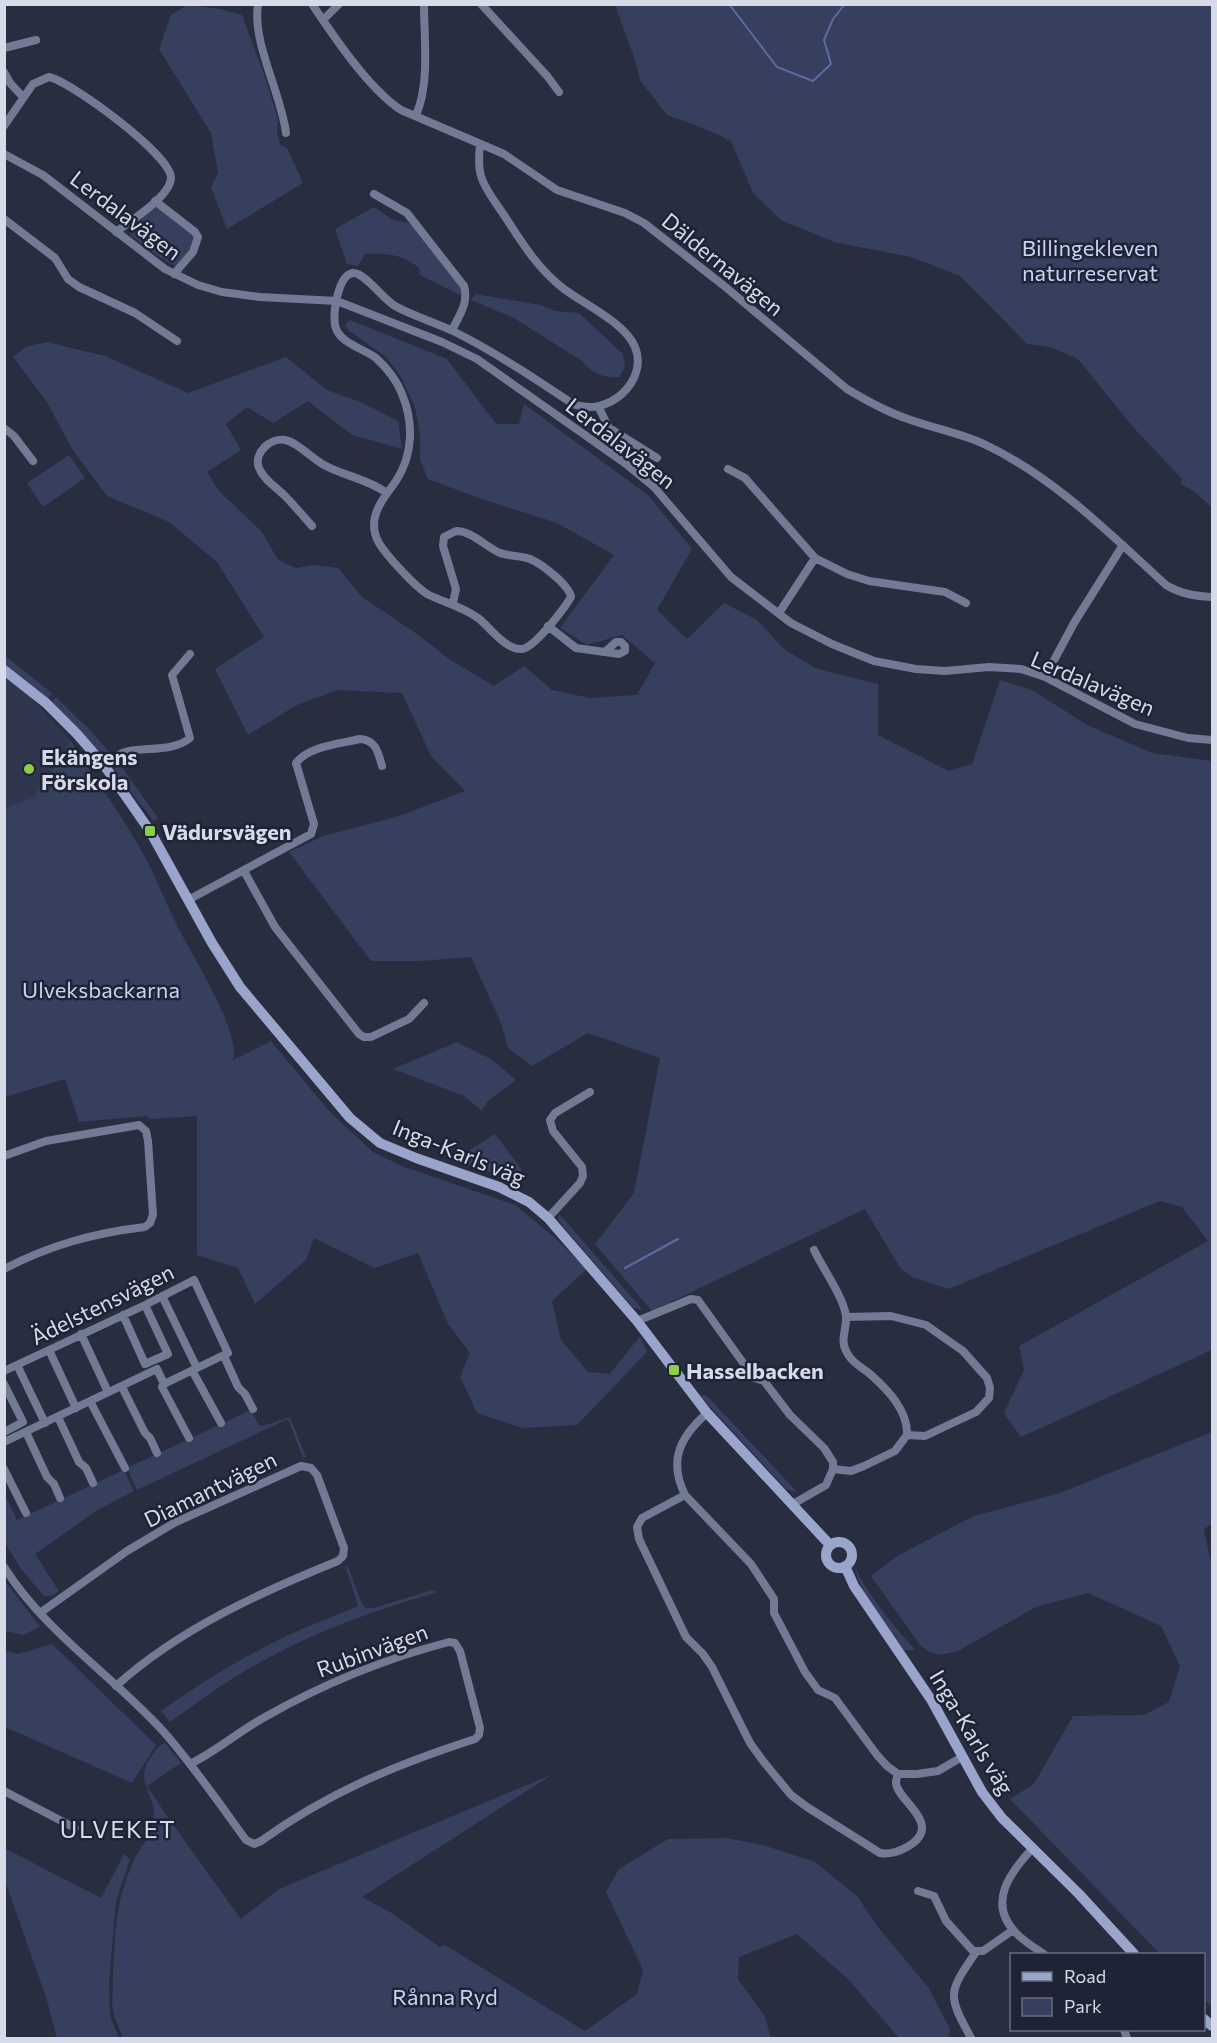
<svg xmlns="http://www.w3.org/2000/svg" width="1217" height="2043" font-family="Commissioner,sans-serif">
	<rect width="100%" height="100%" fill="#282d40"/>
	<path fill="#2f364e" d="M5,677l23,17 43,47 -37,56 -29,11z"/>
	<path fill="#373f5e" d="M187,5l33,4 22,6 23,62 13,42 -1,13 3,12 7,4 16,35 -76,46 -16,-42 7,-14 -7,-40 -52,-84 12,-34z
		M615,5h597v503l-18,-17 -13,-7 1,-5 -49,-52 -55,-68 -28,-12 -23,-3 -67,-68 -49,-19 -77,-15 -53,-22 -28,-27 -22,-52 -28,-13 -36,-13 -27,-35 -6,-23z
		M156,207l39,29 -4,14 -15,17 -23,-14 -23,-18 2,-11z
		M374,207l19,13 17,3 49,63 3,6 -2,3 -40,-20 -1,-7c-16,-14 -34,-15 -54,-14l-7,12 -11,-2 -12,-35z
		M475,294l65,11 15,6 24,2 44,41 2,12 -5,11c-16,1 -28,-3 -38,-16l-68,-43 -43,-18z
		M350,320l97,39 49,65h23l5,-20 124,91 44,54 -35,61 30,29 37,-36 33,17 27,29 31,19 63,16v51l71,36 23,-7 28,-84 32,10 55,35 65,28 60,8v589l-191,87 -17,-24 20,-43 -5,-24 189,-105 -26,-34 -22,-6 -211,88 -35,-11 -14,-10 -35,-59 -213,102 -57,-67 39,-51 26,-135 -72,-25 -56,33 -24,-18 -7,-25 -30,-66 -50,4h-50l-82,-109 34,-16 76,-20 66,-25 -34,-35 -29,-63 -65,-3 -40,15 -49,30 -33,-66 49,-32 -47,-75 -48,-40 -62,-26 -35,-47 -25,-47 -34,-45 13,-10 21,-5 58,14 83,37 98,-36 41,33 36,13 35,18 4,28 -50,-14 -44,-34 -35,22 -26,-16 -21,17 15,26 -34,22 12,19 43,41 16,28 18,8 19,-3 23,3 24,29 55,37 32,25 45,27 30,-20 28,24 38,8 47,-3 18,-32 -33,-28 -35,10 -27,-17 54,-73 -57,-32 -78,-25 -51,-19 -8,-20v-25l-5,-27 -14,-30 -15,-20 -38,-27 -3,-5 2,-3z
		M69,455l16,23 -42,29 -16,-24z
		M4,655l49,39 -5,4 -43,-34z
		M56,697l34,33 20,23 -2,2 -8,-3 -48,-50z
		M71,741c25,39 52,76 74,116 11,20 19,42 29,62 13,29 68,112 59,141l38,-19 59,71 43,40 29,14 113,39 39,32 33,32 -35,32 9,39 27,32 22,2 30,-38 7,16 -70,73 -55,3 -45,-15 -17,-36 10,-24 -22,-29 -30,-71 -43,15 -61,-30 -8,22 -51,44 -17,-36 -41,-13v-139l-45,3 -7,-3 -66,6 -14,-43 -60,18v-289l29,-11z
		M118,762l40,56 -4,3 -37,-46 -2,-7z
		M457,1042l34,17 25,21 -28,21 -6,10 -18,-15 -71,-27z
		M495,1134l27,36 -8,10 -65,-22 13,-3z
		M559,1214l4,4 80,92 -10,-2 -71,-83 -4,-7z
		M704,1395l4,2 90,96 -12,-4 -86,-93z
		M251,1410l8,15 4,1 27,-9 16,40 -3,1 -15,-39 -151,71 -10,-22z
		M1212,1432v92l-8,5 6,30 2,4v445l-8,-9v-45h-44l-150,-155 24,-15 39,-68 71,-1 25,-13 11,-36 -19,-40 -73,-33 -52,14 -78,44 -19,4 -10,-3 -9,-7 -49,-69 26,-20 77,-40 86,-23z
		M124,1470l10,21 -38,20 -61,43 24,37 -7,5h-8l-23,-27 -16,-26 -1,-50 13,27z
		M345,1565l3,2 14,37 4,4h8l58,-18 6,2c-57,16 -116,37 -168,65 -35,18 -68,42 -100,65l-9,-11c40,-28 83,-55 128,-76 23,-11 46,-19 69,-29z
		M856,1568c6,19 45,68 60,82h-12c-12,-17 -50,-64 -48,-82z
		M5,1581l35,46 -17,8 -18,-4z
		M52,1644l104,101 -24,38 -127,-56v-76l13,3z
		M165,1743l16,20 -34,23 20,30 74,103 38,-30 274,-115 -191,123 28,15 50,35 5,-2 140,86 52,-37 6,-24 -37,-78 13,-23 49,-30 59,-1 39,8 49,16 42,34 21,31 50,60 22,42 -2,9h-49l-51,-59 -51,-45 -58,23 -1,22 27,38 6,21h-648l-9,-22 -2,-12c2,-32 1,-81 10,-111 3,-12 8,-24 13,-35 7,-12 16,-23 18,-37 6,-26 -22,-37 -1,-66 4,-5 7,-10 13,-12z
		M4,1848l97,50 23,-44 6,5 -14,42 -7,82 1,33 9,22h-62l-11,-41 -41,-116z"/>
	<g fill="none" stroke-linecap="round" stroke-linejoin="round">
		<path stroke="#5c6aa0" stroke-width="2" d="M729,4l48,63 36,14 18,-17 -7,-24 9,-21 12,-15
			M625,1268l53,-29"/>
		<path stroke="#737a93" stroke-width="8" d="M258,4c-6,40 23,88 28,129
			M312,4c22,33 57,85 89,106l103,44 53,36 68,23 19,10 79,62 124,104c20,12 40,23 61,30 27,10 53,14 78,26 69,33 124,89 180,140 15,9 29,11 46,12
			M481,4l67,73 11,15
			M323,20l16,-16
			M4,48l32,-8
			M4,72l6,11 13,14
			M416,115c14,-31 8,-77 8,-111
			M4,126l29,-42 16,-7c23,5 123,79 122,101 -1,19 -41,43 -55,54
			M4,154l39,21 122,94 33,16 24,7 38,5 77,4 105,41 35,17 149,105 28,23 77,90 60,46 41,21 42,17 42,8 29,2 44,-4 32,2 24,8 90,47 53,14 24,2
			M374,194l33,19 57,73c5,17 -5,30 -12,44
			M155,201l40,31 3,5 -5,15 -19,22
			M4,219l51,39 13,21 11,8 56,26 42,28
			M599,408l10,20 48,30
			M4,428l10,8 19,25
			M728,469l17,9 70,80 32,16 22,7 76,11 21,11
			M312,526c-9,-10 -18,-21 -28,-31 -8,-8 -21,-16 -25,-27 -6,-14 11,-31 26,-28 12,2 28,19 39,25 20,11 44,14 63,28
			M453,603l3,-14 -13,-43 1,-9 12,-6c15,0 28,14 42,21 10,5 22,3 32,7 12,5 39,26 41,38 -7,12 -37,51 -49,52 -17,1 -32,-22 -44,-31 -15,-11 -32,-15 -49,-23 -12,-6 -43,-40 -50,-52 -3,-5 -5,-12 -5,-18 0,-17 13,-31 22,-44 17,-26 18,-58 6,-87 -5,-13 -15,-26 -26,-36 -13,-10 -38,-15 -41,-33 -2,-13 3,-50 18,-52 11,-1 30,26 42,33 18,10 39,16 58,25 42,21 81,47 120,73 35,14 76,-23 62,-57 -10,-24 -51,-43 -71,-58 -26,-20 -42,-46 -60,-74 -8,-12 -19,-25 -23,-39 -3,-10 -2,-22 -1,-32
			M779,613l36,-55
			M548,626l28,22 43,6 6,-3v-5l-4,-4h-5l-10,9
			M1045,677l29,-54 49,-78
			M104,765c8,-6 15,-12 25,-14 19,-4 44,1 61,-13l-18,-63 18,-21
			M244,871l31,56 84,107 5,3h7l38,-18 15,-16
			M188,900l123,-66 3,-10 -18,-61c13,-17 43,-19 64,-24 16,1 18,13 22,27
			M4,1156l42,-15 93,-16 7,6 2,10 5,74 -3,8 -5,4c-51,6 -95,18 -141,42
			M548,1218l32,-35 3,-7 -1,-9 -29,-36 -3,-11 5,-7 35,-21
			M162,1296l35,72
			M123,1315l22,49 23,-10 -23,-49
			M846,1317l45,-1 35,9 37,26 24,27 3,10 -1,10 -13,14 -51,24 -18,-1
			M637,1321l54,-22 7,1 56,78 10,3 26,34 34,33 9,14v7
			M81,1334l27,58
			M49,1350l27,58
			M224,1356l14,31 7,7 8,15
			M17,1365l28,58
			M4,1371l141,-66 49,-25 34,73 -64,31 -7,-15 -153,73
			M193,1372l28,51
			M4,1384l19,38 -19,10
			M164,1384l-2,3 27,51
			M122,1387l23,46 5,5 7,15
			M90,1401l35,67
			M707,1413c-27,24 -39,47 -22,82l66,69 23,35v14l31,59 13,18 17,8 42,57 10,11 11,8h19l21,-3 24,-14
			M58,1417l21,45 7,6 7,15
			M26,1432l21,45 7,7 6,14
			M4,1469l22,44
			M685,1495l-43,23 -5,9 2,12 47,98 17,17 9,13 38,76 13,18 28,34 16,12 73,46c10,2 18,-1 27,-6 39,-22 -10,-46 -11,-64 0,-3 1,-6 2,-9
			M793,1504l33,-19 7,-16 18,2 13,-5 31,-15 12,-16c1,-25 -20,-46 -37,-61 -7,-6 -16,-10 -21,-18 -11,-16 -2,-24 -3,-40 -2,-18 -24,-49 -32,-66
			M4,1567c41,65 108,108 159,164 30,34 56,72 83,109l8,4 7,-3c68,-49 134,-76 214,-102l4,-4 1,-7 -20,-77 -5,-8 -6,-1c-65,17 -126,42 -184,75 -26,14 -48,34 -75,47
			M40,1613l87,-62 47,-28 127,-57 10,2 6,7 27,73 -1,8 -5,5c-77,31 -159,68 -222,125
			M4,1791l71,37
			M1033,1848c-23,24 -47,56 -16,86 8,8 18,14 27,20
			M918,1891l16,5 12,25 27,30h10l30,-21
			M1124,2030l3,8
			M971,2038c-24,-44 -23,-45 5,-86"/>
		<path stroke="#9aa5cc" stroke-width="10" d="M4,670l42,33 31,31 27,31 46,66 62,112 28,44 110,131 30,25 36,15 83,29 30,15 19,16 89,103 70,92 123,132
			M826 1555a13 13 0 1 1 26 0a13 13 0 1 1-26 0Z
			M845,1566l9,20 78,115 50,91 20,26 77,76 55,60
			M1204,2019l8,7"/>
	</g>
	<g fill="#8cce45" stroke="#1e2336" stroke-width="2">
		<circle cx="29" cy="769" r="6"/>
		<rect x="144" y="825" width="12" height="12" rx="3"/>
		<rect x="668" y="1364" width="12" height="12" rx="3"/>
	</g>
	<g text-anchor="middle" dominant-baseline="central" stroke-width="5" stroke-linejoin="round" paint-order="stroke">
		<g font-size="22" fill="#d7dbe8" stroke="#1e2336">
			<text transform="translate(126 215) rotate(37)">Lerdalavägen</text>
			<text transform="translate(723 264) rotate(39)">Däldernavägen</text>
			<text transform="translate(621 443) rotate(38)">Lerdalavägen</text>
			<text transform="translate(1093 683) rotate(23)">Lerdalavägen</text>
			<text transform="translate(459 1152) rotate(22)">Inga-Karls väg</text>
			<text transform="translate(102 1304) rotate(-26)">Ädelstensvägen</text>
			<text transform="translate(210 1489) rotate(-26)">Diamantvägen</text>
			<text transform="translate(372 1650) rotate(-20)">Rubinvägen</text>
			<text transform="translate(972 1732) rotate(59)">Inga-Karls väg</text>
		</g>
		<g font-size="22" fill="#c8d2f3" stroke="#1e2336">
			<text x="1090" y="247">Billingekleven<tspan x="1090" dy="25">naturreservat</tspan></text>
			<text x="101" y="989">Ulveksbackarna</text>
			<text x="445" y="1996">Rånna Ryd</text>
		</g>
		<g font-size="22" font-weight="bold" fill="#d7dbe8" stroke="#1e2336" text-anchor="start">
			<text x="41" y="756">Ekängens<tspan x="41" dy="25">Förskola</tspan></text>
			<text x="162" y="831">Vädursvägen</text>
			<text x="686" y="1370">Hasselbacken</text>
		</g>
		<g font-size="24" letter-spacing="1.5" fill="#d7dbe8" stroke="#1e2336">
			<text x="118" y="1828">ULVEKET</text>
		</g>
	</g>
	<rect width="1217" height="2043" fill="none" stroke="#d7dbe8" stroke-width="12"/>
	<rect x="1010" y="1953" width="195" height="78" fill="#1e2336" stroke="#686d7d" stroke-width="1.5"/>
	<rect x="1022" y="1972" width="30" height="9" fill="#9aa5cc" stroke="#686d7d" stroke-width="1.5"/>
	<text x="1064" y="1983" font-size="18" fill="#d7dbe8">Road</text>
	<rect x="1022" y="1998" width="30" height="18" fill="#373f5e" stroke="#686d7d" stroke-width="1.5"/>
	<text x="1064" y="2013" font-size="18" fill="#d7dbe8">Park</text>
</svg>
